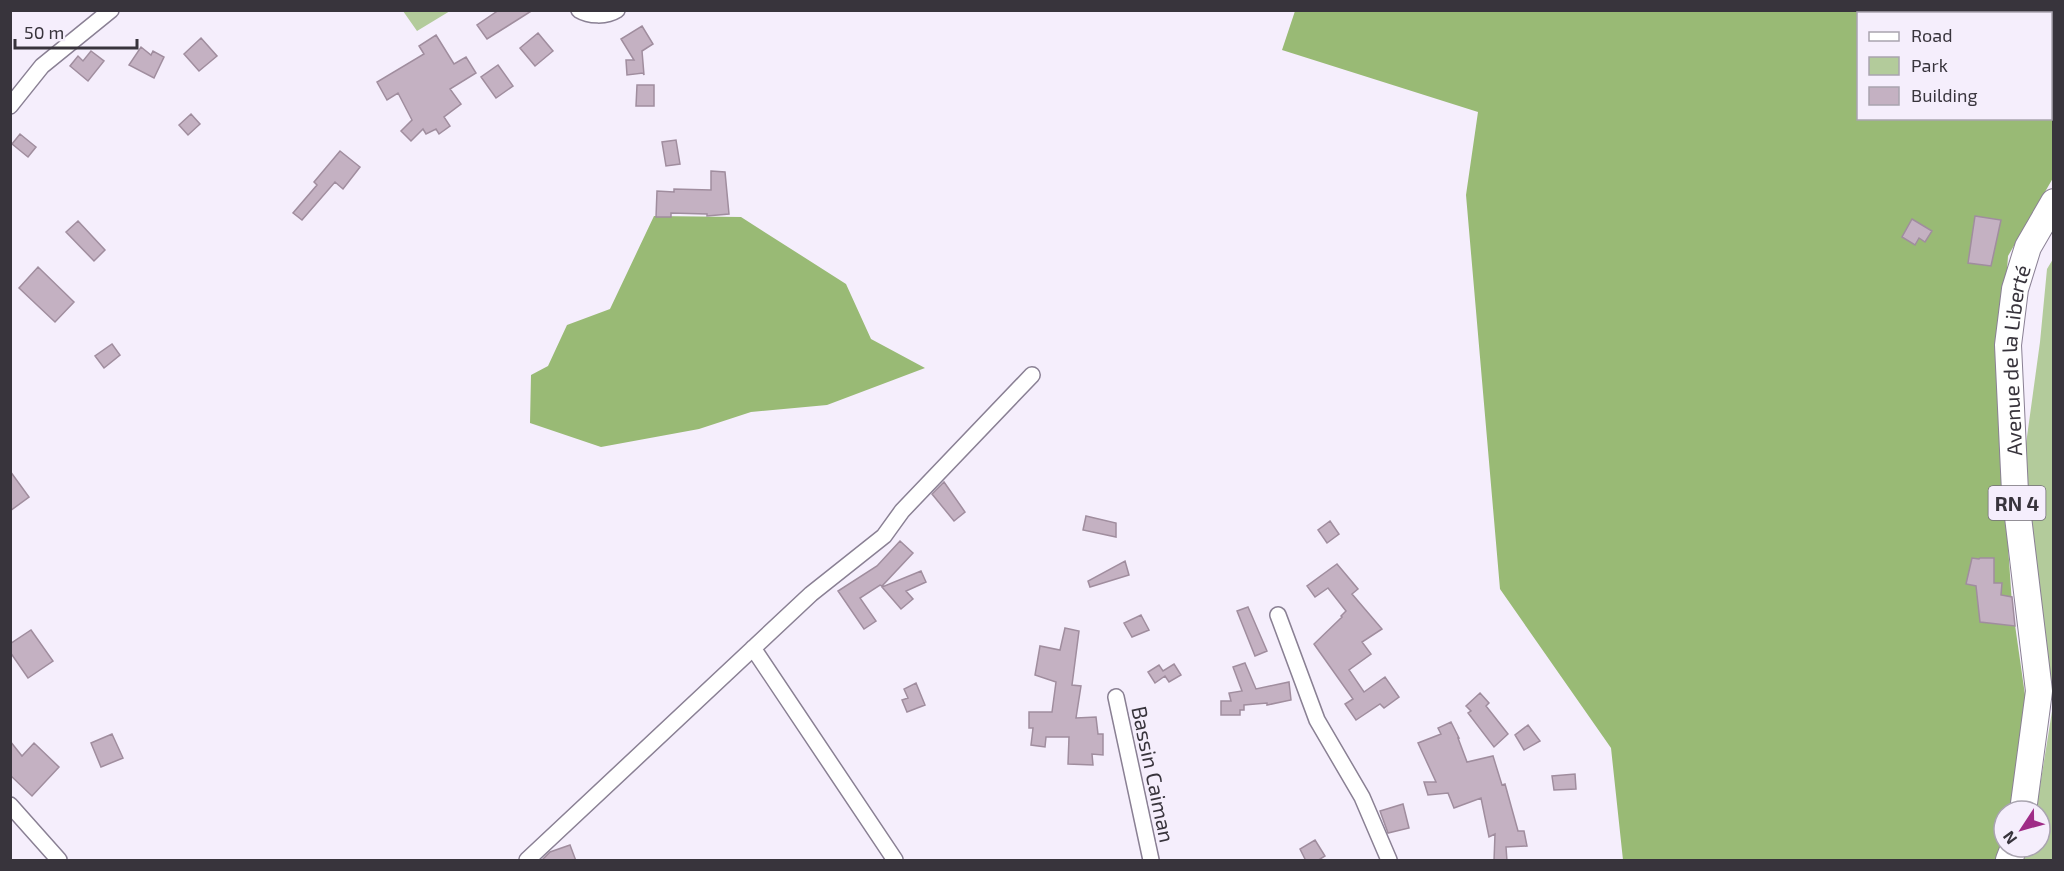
<svg xmlns="http://www.w3.org/2000/svg" width="2064" height="871" font-family="'Exo 2',sans-serif">
	<rect width="100%" height="100%" fill="#f5eefc"/>
	<path fill="#b3cb9b" d="M403,11h47l-33,20z
		M2053,259v601h-32l5,-13h14v-36h-4l17,-106 -31,-232 18,-131 7,-73z"/>
	<path fill="#99ba75" d="M1295,11h622l5,2 -64,1v104h192l1,-74h2v134l-45,78 -10,144 14,204 13,91 -12,116h-9v31l-6,18h-375l-12,-112 -111,-159 -34,-394 12,-83 -196,-62z
		M654,216l87,1 105,67 25,55 54,29 -98,37 -76,7 -52,17 -98,18 -71,-24 1,-48 17,-9 19,-41 43,-16z"/>
	<path fill="#c4b1c2" stroke="#a08d9e" stroke-width="1.5" d="M499,10h34l-46,29 -10,-14z
		M642,26l11,18 -11,7 2,24 -1,-2 -16,2 -1,-15h8l-13,-21z
		M538,33l15,18 -18,15 -15,-18z
		M436,35l18,29 12,-7 10,16 -26,16 11,15 -17,13 6,9 -11,8 -3,-5 -10,5 -3,-5 -12,12 -10,-10 11,-11 -14,-27 -11,7 -10,-18 47,-28 -5,-8z
		M201,38l16,18 -18,15 -15,-17z
		M141,47l10,8 2,-4 11,6 -10,21 -25,-13z
		M91,51l13,10 -16,20 -18,-15 8,-10 5,5z
		M498,65l15,21 -17,12 -15,-21z
		M637,85h17v21h-18z
		M191,114l9,10 -12,11 -9,-10z
		M20,134l16,13 -8,10 -16,-13z
		M676,140l4,24 -14,2 -4,-24z
		M340,151l20,16 -17,22 -8,-7 -33,38 -9,-7 24,-28 -3,-3z
		M711,171l14,1 4,42 -22,2v-2l-36,-1v4h-15l1,-26 17,1v-3l37,1z
		M1975,216l26,4 -10,46 -23,-3z
		M1912,219l20,12 -7,11 -6,-4 -4,7 -13,-8z
		M78,221l27,29 -11,11 -28,-29z
		M38,267l36,35 -19,20 -36,-34z
		M112,344l8,11 -16,13 -9,-12z
		M10,471l19,26 -19,14z
		M944,482l21,30 -11,9 -22,-27z
		M1086,516l30,7v14l-33,-7z
		M1330,521l9,13 -12,9 -9,-13z
		M900,541l13,12 -31,33 -2,-1 -20,13 16,23 -12,8 -26,-38 39,-25z
		M1972,558l7,1 1,-1h14v25h8l-1,12 11,2 3,29 -35,-4 -4,-36 -10,-2z
		M1125,561l4,14 -39,12 -2,-6z
		M1337,564l21,25 -6,5 30,35 -20,13 9,12 -22,16 15,22 21,-15 14,20 -15,11 -4,-4 -24,16 -11,-16 8,-5 -39,-55 28,-27 -1,-1 5,-5 -18,-23 -13,9 -8,-11z
		M921,571l5,11 -20,9 7,8 -12,10 -19,-22z
		M1248,607l19,44 -12,5 -18,-45z
		M1141,615l8,15 -17,7 -8,-14z
		M1065,628l14,3 -7,54 9,1 -5,32 20,-1 2,17h5v21l-11,-1 1,11 -25,-1 1,-27h-23l-1,10 -14,-2 2,-17h-4v-16h23l4,-30 -21,-7 5,-29 20,4z
		M31,630l22,31 -25,17 -18,-26v-8z
		M1245,663l11,26 33,-7 2,18 -24,5v-2l-23,2v5h-4v5h-19v-14h10l-2,-8 13,-2 -9,-24z
		M1174,664l7,11 -12,7 -4,-6 -10,7 -7,-11 11,-7 4,6z
		M916,683l9,22 -18,7 -5,-12 6,-2 -4,-9z
		M1480,693l9,10 -3,3 22,28 -14,13 -26,-34 3,-2 -5,-5z
		M1451,722l8,16h-1l9,24 26,-6 9,29 3,-1 13,47h6l3,15 -21,1 1,14h-13l1,-27 -6,3 -8,-39 -27,10 -6,-15 -20,2 -4,-13h12l-18,-39 23,-9 -3,-6z
		M1528,725l12,16 -16,9 -9,-15z
		M112,734l11,24 -22,9 -10,-24z
		M10,741l12,15 12,-13 25,24 -27,29 -22,-21z
		M1575,774l1,15 -22,1 -2,-14z
		M1403,804l6,24 -21,5 -8,-22z
		M1315,840l10,16 -8,5h-11l-6,-12z
		M570,845l6,16h-35l9,-9z"/>
	<g fill="none" stroke-linecap="round" stroke-linejoin="round">
		<defs>
			<path id="street" d="M579,10c10,6 27,7 38,0
				M10,106l32,-40 69,-56
				M1278,615l39,105 45,77 27,63
				M753,648l142,212
				M1116,697l35,163
				M10,805l49,55
				M527,860l284,-266 73,-58 18,-25 130,-136"/>
			<g id="primary">
				<path id="s1" d="M2023,811l16,-120 -24,-199 -7,-147 7,-56 13,-42 26,-45"/>
				<path d="M2009,860l5,-13"/>
			</g>
		</defs>
		<use href="#street" stroke="#8a8094" stroke-width="18"/>
		<use href="#primary" stroke="#8a8094" stroke-width="28"/>
		<use href="#street" stroke="#fff" stroke-width="15"/>
		<use href="#primary" stroke="#fff" stroke-width="26"/>
	</g>
	<g text-anchor="middle" dominant-baseline="central" stroke-width="6" stroke-linejoin="round" paint-order="stroke">
		<rect fill="#f5eefc" stroke="#716c76" stroke-width="1.5" x="1988.5" y="486" width="57" height="34" rx="4.5"/>
		<g font-size="20" font-weight="bold" fill="#38343c">
			<text x="2017" y="503">RN 4</text>
		</g>
		<g font-size="21" fill="#38343c" stroke="#f5eefc">
			<text stroke="none"><textPath href="#s1" startOffset="454">Avenue de la Liberté</textPath></text>
			<text transform="translate(1154 774) rotate(78)">Bassin Caiman</text>
		</g>
	</g>
	<rect width="2064" height="871" fill="none" stroke="#38343c" stroke-width="24"/>
	<rect x="1857" y="12" width="195" height="108" fill="#f5eefc" stroke="#a9a4af" stroke-width="1.5"/>
	<rect x="1869" y="32" width="30" height="9" fill="#ffffff" stroke="#a9a4af" stroke-width="1.5"/>
	<text x="1911" y="42" font-size="18" fill="#38343c">Road</text>
	<rect x="1869" y="57" width="30" height="18" fill="#b3cb9b" stroke="#a9a4af" stroke-width="1.5"/>
	<text x="1911" y="72" font-size="18" fill="#38343c">Park</text>
	<rect x="1869" y="87" width="30" height="18" fill="#c4b1c2" stroke="#a9a4af" stroke-width="1.5"/>
	<text x="1911" y="102" font-size="18" fill="#38343c">Building</text>
	<g transform="translate(2022 829) rotate(234)"><circle r="28" fill="#f5eefc" stroke="#a9a4af" stroke-width="1.5"/>
	<path d="M0-4.5L10 22L0 15L-10 22Z" fill="#9f2c87"/>
	<text y="-9" font-size="16" font-weight="bold" text-anchor="middle" fill="#38343c">N</text>
	</g>
	<path d="M15 39v9h122v-9" fill="none" stroke="#38343c" stroke-width="3"/>
	<text x="24" y="39" font-size="18" fill="#38343c" stroke="#f5eefc" stroke-width="4.5" paint-order="stroke">50 m</text>
</svg>
